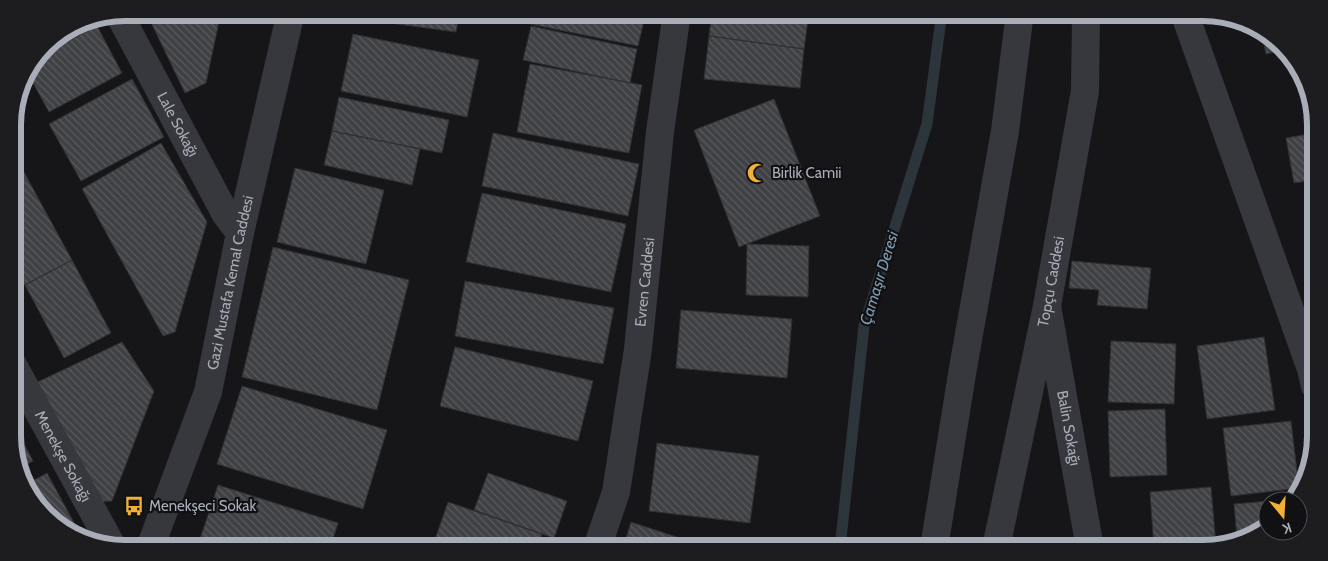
<svg xmlns="http://www.w3.org/2000/svg" width="1328" height="561" font-family="Cabin,sans-serif">
	<defs>
		<pattern id="building-back-hatch" width="6" height="6" patternUnits="userSpaceOnUse" patternTransform="scale(1.25)"><rect width="6" height="6" fill="#404145"/><path d="M-1 5l2 2M0 0l6 6M5-1l2 2" fill="none" stroke="#595a5e"/></pattern>
	</defs>
	<rect width="100%" height="100%" fill="#161618"/>
	<g fill="none" stroke-linecap="round" stroke-linejoin="round">
		<path stroke="#2c353c" stroke-width="11" d="M840,548l24,-222 63,-202 15,-112"/>
	</g>
	<path fill="url(#building-back-hatch)" stroke="#303034" d="M146,12h75l-15,71 -21,10z
		M309,12h151l-4,20z
		M532,12h114l-8,34 -108,-22z
		M712,12h97l-5,37 -95,-13z
		M97,26l25,47 -73,39 -22,-40 10,-14z
		M531,26l106,23 -7,34 -107,-23z
		M353,34l126,26 -12,57 -126,-26z
		M1262,34l22,16 -18,4z
		M709,36l95,13 -4,39 -96,-9z
		M530,64l112,21 -13,68 -112,-21z
		M132,79l32,58 -83,44 -32,-57z
		M339,97l110,23 -7,33 -110,-22z
		M774,99l46,117 -81,31 -45,-117z
		M332,131l88,18 -8,36 -88,-20z
		M493,133l146,31 -11,52 -146,-30z
		M1315,133v47l-21,3 -8,-45z
		M161,143l46,79 -32,110 -12,4 -81,-147z
		M13,152l59,108 -59,31z
		M295,168l89,22 -18,74 -89,-22z
		M482,193l144,31 -15,68 -145,-30z
		M747,244l62,2 -1,51 -62,-2z
		M273,247l136,33 -32,130 -135,-33z
		M72,260l39,73 -47,25 -39,-73z
		M1072,261l79,7 -4,41 -50,-4 2,-15 -30,-2z
		M465,281l149,27 -11,56 -148,-28z
		M681,310l111,9 -5,59 -111,-10z
		M1264,337l11,73 -68,9 -10,-73z
		M1111,341l65,3 -2,60 -66,-2z
		M122,342l32,49 -42,110 -18,1 -67,-115z
		M455,347l138,34 -15,60 -138,-35z
		M242,386l145,44 -24,79 -146,-45z
		M1165,409l2,66 -57,2 -2,-66z
		M1291,421l8,67 -68,8 -8,-68z
		M13,422l20,39 -13,7 -6,-17z
		M657,443l102,13 -9,67 -101,-12z
		M47,473l30,55 -6,3 -35,-26 -9,-21z
		M488,473l79,28 -13,37 -80,-28z
		M218,485l120,38 -8,25h-133z
		M1211,487l5,59 -6,2h-56l-4,-56z
		M1292,499l-2,2h-22v26l-31,11 -3,-34z
		M448,502l94,32 -4,14h-106z
		M631,522l76,25v1h-84z
		M760,538l34,6 -1,4h-35z"/>
	<g fill="none" stroke-linecap="round" stroke-linejoin="round">
		<g stroke="#37383d" stroke-width="28">
			<path d="M1184,12l127,357 4,17"/>
			<path id="s1" d="M119,14l106,199 15,20"/>
			<path id="s2" d="M1047,306l43,242"/>
			<path id="s3" d="M13,365l99,181"/>
			<path id="s4" d="M597,548l19,-56 22,-143 22,-217 17,-120"/>
		</g>
		<g stroke="#37383d" stroke-width="28">
			<path id="s5" d="M150,548l58,-156 32,-159 51,-221"/>
			<path d="M934,548l29,-180 42,-237 15,-119"/>
			<path id="s6" d="M996,548l51,-242 38,-215 1,-79"/>
		</g>
	</g>
	<defs>
		<symbol id="mosque-bare" viewBox="-9 -9 18 18"><path d="M3.5-4.9A6 6 0 1 0 3.5 4.9A5 5 0 1 1 3.5-4.9Z" fill="#f2b134" stroke="#111113" stroke-width="2.5" paint-order="stroke"/></symbol>
		<symbol id="bus-bare" viewBox="-9 -9 18 18"><path d="M-5-6H5V4H4V6H2V4H-2V6H-4V4H-5ZM-3.5-4V0h7V-4ZM-3.5 1.2v1.5H-2V1.2ZM2 1.2v1.5H3.5V1.2Z" fill="#f2b134" stroke="#111113" stroke-width="2.5" paint-order="stroke"/></symbol>
	</defs>
	<g fill-rule="evenodd">
		<use href="#mosque-bare" x="743" y="159" width="28" height="28"/>
		<use href="#bus-bare" x="120" y="492" width="28" height="28"/>
	</g>
	<g text-anchor="middle" dominant-baseline="central" stroke-width="4.5" stroke-linejoin="round" paint-order="stroke">
		<g font-size="15" fill="#a8adb8" stroke="#111113">
			<text stroke="none"><textPath href="#s1" startOffset="125">Lale Sokağı</textPath></text>
			<text stroke="none"><textPath href="#s4" startOffset="271">Evren Caddesi</textPath></text>
			<text stroke="none"><textPath href="#s6" startOffset="272">Topçu Caddesi</textPath></text>
			<text stroke="none"><textPath href="#s5" startOffset="278">Gazi Mustafa Kemal Caddesi</textPath></text>
			<text stroke="none"><textPath href="#s2" startOffset="124">Balin Sokağı</textPath></text>
			<text stroke="none"><textPath href="#s3" startOffset="104">Menekşe Sokağı</textPath></text>
		</g>
		<g font-size="15" fill="#a8adb8" stroke="#111113" text-anchor="start">
			<text x="772" y="173">Birlik Camii</text>
			<text x="149" y="506">Menekşeci Sokak</text>
		</g>
		<g font-size="16" font-style="italic" fill="#7f9bb3" stroke="#111113">
			<text transform="translate(879 278) rotate(-73)">Çamaşır Deresi</text>
		</g>
	</g>
	<path d="M0 0H1328V561H0ZM125 21H1203A104 104 0 0 1 1307 125V436A104 104 0 0 1 1203 540H125A104 104 0 0 1 21 436V125A104 104 0 0 1 125 21Z" fill="#1d1d20" fill-rule="evenodd"/>
	<path fill="none" stroke="#a8adb8" stroke-width="6" d="M125 21H1203A104 104 0 0 1 1307 125V436A104 104 0 0 1 1203 540H125A104 104 0 0 1 21 436V125A104 104 0 0 1 125 21Z"/>
	<g transform="translate(1283 516) rotate(162)"><circle r="24" fill="#111113" stroke="#4d4f55"/>
	<path d="M0-4L9 19L0 12L-9 19Z" fill="#f2b134"/>
	<text y="-8" font-size="14" font-weight="bold" text-anchor="middle" fill="#a8adb8">K</text>
	</g>
</svg>
